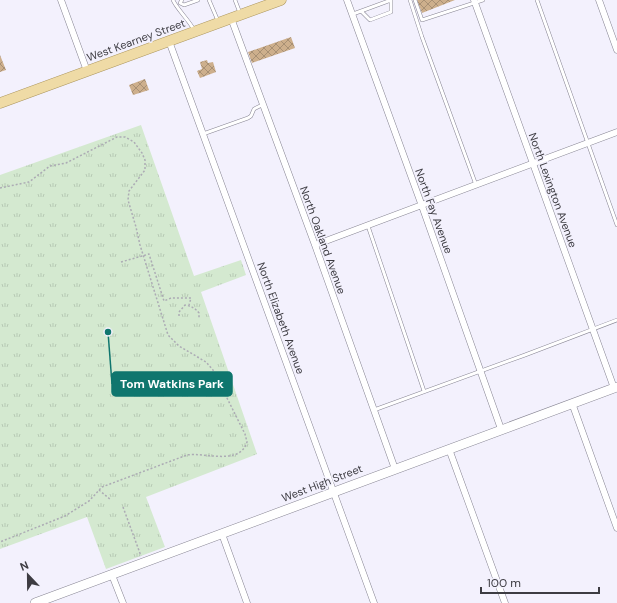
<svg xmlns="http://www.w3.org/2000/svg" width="617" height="603" font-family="'DM Sans',sans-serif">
	<defs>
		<pattern id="park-tufts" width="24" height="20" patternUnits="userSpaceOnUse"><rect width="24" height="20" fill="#d4e9d0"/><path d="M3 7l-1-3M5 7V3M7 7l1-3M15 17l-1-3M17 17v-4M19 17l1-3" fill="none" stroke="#b7c9b4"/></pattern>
		<pattern id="building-cross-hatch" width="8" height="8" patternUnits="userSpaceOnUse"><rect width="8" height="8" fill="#cdaf8c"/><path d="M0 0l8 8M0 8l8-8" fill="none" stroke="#a89074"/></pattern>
	</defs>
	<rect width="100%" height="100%" fill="#f3f1fd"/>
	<path fill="url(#park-tufts)" d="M141,125l53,151 47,-16 5,15 -45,17 56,162 -111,43 19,50 -59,22 -19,-52 -87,32v-374z"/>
	<path fill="url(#building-cross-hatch)" d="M417,0h38l-33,13z
		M291,37l4,11 -43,15 -4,-11z
		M0,55l6,15 -6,2z
		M207,60l1,3 5,-1 3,10 -16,6 -3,-7 5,-2 -2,-7z
		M145,79l4,11 -16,5 -4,-10z"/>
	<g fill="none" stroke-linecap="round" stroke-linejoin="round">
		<defs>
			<path id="lane" d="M173,0c3,8 16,20 21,30
				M182,0l-2,3 4,2 14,-5
				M209,0l9,21
				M235,0l5,13
				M410,0l12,37 54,148
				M415,0l7,20 61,-20
				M537,0l80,225
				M361,11l9,9 21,-8v-12
				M353,14l38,-14
				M203,134l45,-16 3,-2 3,-7 8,-4
				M368,226l56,165
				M374,410l151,-55 92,-35"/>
			<path id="street" d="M61,0l26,71
				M347,0l75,206 79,223
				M474,0l140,388
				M599,0l18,50
				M231,18l84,227 80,224
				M169,41l205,562
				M315,245l302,-113
				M572,403l45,125
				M449,449l56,154
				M222,534l25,69
				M112,575l11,28"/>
			<path id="secondary" d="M35,603l582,-216"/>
			<path id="primary" d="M0,103l281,-103"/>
		</defs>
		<use href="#lane" stroke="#878593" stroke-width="4"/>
		<use href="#street" stroke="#878593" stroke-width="7"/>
		<use href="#secondary" stroke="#878593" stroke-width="10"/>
		<use href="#primary" stroke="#aa945c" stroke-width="11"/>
		<path stroke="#acabb4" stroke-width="1.5" stroke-dasharray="2 2" stroke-linecap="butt" d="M0,188l29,-6 21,-16 16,-3 51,-26h8l9,5 8,11 3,7v10l-16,21 -1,9 8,27 4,18 28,90 11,11 27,16 7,8 32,64 2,8c-7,24 -43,10 -60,13l-85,32 -13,14 -24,15 -65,26
			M121,262l28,-8 15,47 7,-3h20l-2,7
			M179,316v-4l6,-7c6,1 10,3 14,8v5
			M99,490l12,10
			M123,507l18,49"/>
		<use href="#lane" stroke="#fff" stroke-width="3"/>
		<use href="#street" stroke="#fff" stroke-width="6"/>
		<use href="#secondary" stroke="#fff" stroke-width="9"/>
		<use href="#primary" stroke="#efdba6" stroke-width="10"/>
	</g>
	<g text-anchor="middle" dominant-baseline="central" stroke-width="3" stroke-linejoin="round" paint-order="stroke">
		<g font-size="11" fill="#3d3c42" stroke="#f3f1fd">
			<text transform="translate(136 40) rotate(-20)">West Kearney Street</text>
			<text transform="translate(553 190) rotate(70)">North Lexington Avenue</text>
			<text transform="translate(434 211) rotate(70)">North Fay Avenue</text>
			<text transform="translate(323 240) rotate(70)">North Oakland Avenue</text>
			<text transform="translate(281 318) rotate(70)">North Elizabeth Avenue</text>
			<text transform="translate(322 483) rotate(-21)">West High Street</text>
		</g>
	</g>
	<path fill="none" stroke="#0f766e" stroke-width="1.5" d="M108 332L112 384"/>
	<circle fill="#0f766e" stroke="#f3f1fd" stroke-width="1.5" cx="108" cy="332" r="4"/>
	<rect fill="#0f766e" stroke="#0f766e" stroke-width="1.5" x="112" y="372" width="120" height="24" rx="4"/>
	<g font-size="12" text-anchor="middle" font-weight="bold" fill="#fff">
		<text x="172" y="388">Tom Watkins Park</text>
	</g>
	<g transform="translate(28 575) rotate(338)" stroke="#f3f1fd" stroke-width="3" paint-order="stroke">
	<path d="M0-3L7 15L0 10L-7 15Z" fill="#3d3c42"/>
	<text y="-6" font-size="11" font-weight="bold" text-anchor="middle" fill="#3d3c42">N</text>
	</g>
	<path d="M481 587v6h118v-6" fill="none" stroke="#3d3c42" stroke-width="2"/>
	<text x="487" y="587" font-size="12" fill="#3d3c42" stroke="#f3f1fd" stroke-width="3" paint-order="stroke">100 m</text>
</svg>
